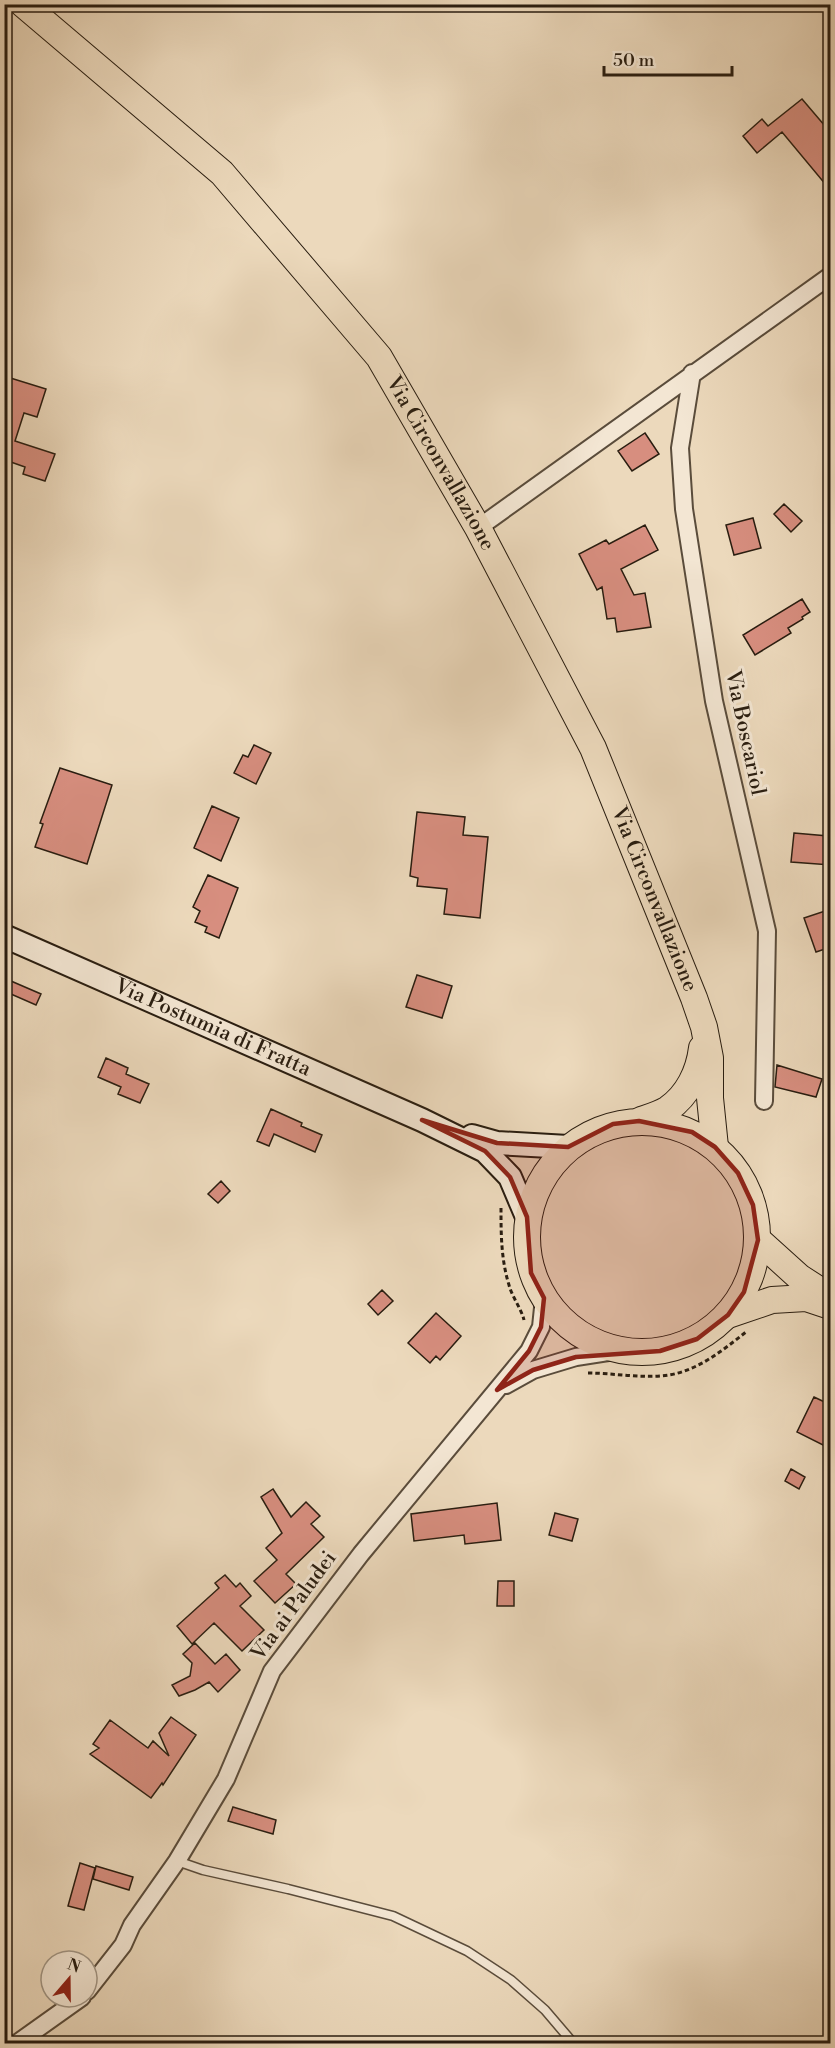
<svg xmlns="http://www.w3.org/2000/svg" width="835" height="2048" font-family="'Libre Bodoni',serif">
	<rect width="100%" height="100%" fill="#ecd9bc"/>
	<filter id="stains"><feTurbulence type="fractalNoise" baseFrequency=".00333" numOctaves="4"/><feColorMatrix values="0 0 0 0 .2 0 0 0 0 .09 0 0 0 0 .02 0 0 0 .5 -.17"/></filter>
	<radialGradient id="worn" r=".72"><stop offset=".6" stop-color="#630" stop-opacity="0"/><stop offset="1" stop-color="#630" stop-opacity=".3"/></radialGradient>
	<path fill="#d78e7f" stroke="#291d10" stroke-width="1.5" d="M802,99l23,27 6,-4v69l-49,-59 -25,21 -14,-17 19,-17 6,7z
		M4,376l42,13 -9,28 -13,-4 -9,28 40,13 -10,27 -22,-7 2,-7 -17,-6 -1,4 -3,-1z
		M645,433l14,21 -27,17 -14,-20z
		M784,504l18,17 -11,11 -17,-18z
		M753,518l8,30 -27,7 -8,-30z
		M645,525l13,25 -37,19 13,26 11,-2 6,34 -34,5 -2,-14 -8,1 -5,-32 -5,3 -18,-36 27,-14 3,4z
		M802,599l8,13 -8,5 1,2 -15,9 3,5 -36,22 -12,-20z
		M254,745l17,8 -15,31 -22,-11 9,-18 5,2z
		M60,768l52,17 -25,79 -52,-17 8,-23 -3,-1z
		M212,806l27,12 -18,43 -27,-13z
		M417,812l48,5 -2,18 25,2 -8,81 -36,-4 3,-25 -30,-3 1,-8 -8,-2z
		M794,833l34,3 -1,9h4v20l-40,-3z
		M208,875l30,13 -19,50 -14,-6 2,-5 -12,-5 5,-11 -7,-4z
		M831,909v38l-15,5 -12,-34z
		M417,975l35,11 -10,32 -36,-11z
		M4,978l37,16 -5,11 -32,-14z
		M106,1058l22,10 -2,6 23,10 -9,19 -22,-9 3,-7 -23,-10z
		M777,1065l45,14 -6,18 -41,-10z
		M271,1109l31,14 -1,3 21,9 -7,17 -41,-18 -5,12 -12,-5z
		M221,1181l9,10 -12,12 -10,-9z
		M382,1290l11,11 -15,14 -10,-11z
		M436,1313l25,23 -21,24 -4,-4 -6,7 -22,-20z
		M814,1397l17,8v34l-4,8 -30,-15z
		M791,1469l14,8 -6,12 -14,-8z
		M273,1489l18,28 15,-15 14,14 -9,8 13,13 -38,37 10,10 -21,19 -21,-22 23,-21 -11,-12 16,-15 -21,-36z
		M497,1503l4,37 -36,4 -1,-9 -50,6 -3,-27z
		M555,1513l23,6 -6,22 -23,-6z
		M225,1575l11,12 4,-4 11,13 -11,10 24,24 -22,21 -28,-28 -22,21 -15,-18 42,-38 -4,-5z
		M498,1581h16v25h-17z
		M195,1643l20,21 11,-10 14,16 -22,22 -9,-10 -14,8 -16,6 -7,-11 18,-9 2,-13 -9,-9z
		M171,1717l25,18 -33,50 -1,-2 -11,15 -61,-44 9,-6 -6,-4 17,-24 38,28 5,-7 16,15 -10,-23z
		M233,1807l43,13 -3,14 -45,-13z
		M80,1863l15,5 -11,42 -16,-4z
		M96,1866l37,11 -4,13 -36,-11z"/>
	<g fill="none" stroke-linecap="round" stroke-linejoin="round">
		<defs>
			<path id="lane" d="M177,1861l26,9 85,19 105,27 74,35 44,29 34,30 29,34"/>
			<path id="street" d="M692,373l-12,75 4,61 30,192 53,230 -3,170
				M478,528l352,-252
				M506,1385l27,-15 43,-13 45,-7
				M87,1991l36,-46 9,-20 45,-64 49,-82 46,-108 89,-117 168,-203 12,-24 3,-29
				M16,2044l66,-47"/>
			<g id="secondary">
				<path id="s1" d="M4,936l418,184 63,31 25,26 17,40"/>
				<path d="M472,1136l25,7 71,4"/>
			</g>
			<g id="primary">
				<path id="s2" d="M23,4l199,169 157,184 99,171 115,220 101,250 10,29 6,31v40l5,49"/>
				<path d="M641,1120c9,-3 19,-6 27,-11 20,-14 31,-37 34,-61"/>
				<circle cx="642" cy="1237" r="115"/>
				<path d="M758,1240l41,37 31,20"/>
				<path d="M728,1315l44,-15 34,-2 24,8"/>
			</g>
		</defs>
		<use href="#lane" stroke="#5a4c3b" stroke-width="11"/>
		<use href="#street" stroke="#5a4c3b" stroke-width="20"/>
		<use href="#secondary" stroke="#291d10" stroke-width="26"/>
		<use href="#primary" stroke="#291d10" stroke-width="28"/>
		<path stroke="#291d10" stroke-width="3" stroke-dasharray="4.5 3" stroke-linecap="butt" d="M501,1208c0,26 0,51 8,77 3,12 12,23 15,35
			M588,1373c25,0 56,6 81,2 30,-5 54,-25 77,-43"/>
		<use href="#lane" stroke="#f3e6d3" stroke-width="8"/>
		<use href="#street" stroke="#f3e6d3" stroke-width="16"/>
		<use href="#secondary" stroke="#f3e6d3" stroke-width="22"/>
		<use href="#primary" stroke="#ecd9bc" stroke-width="26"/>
	</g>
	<path fill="#8f2418" fill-opacity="0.2" stroke="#8f2418" stroke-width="4.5" stroke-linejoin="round" d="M422,1120l75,23 71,4 45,-23 26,-3 53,11 23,15 23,26 15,32 5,35 -14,52 -16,23 -31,24 -37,12 -84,6 -43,13 -36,20 32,-39 12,-24 3,-29 -13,-25 -4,-56 -17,-40 -25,-26z"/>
	<g text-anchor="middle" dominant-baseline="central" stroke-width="6" stroke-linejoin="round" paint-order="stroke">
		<g font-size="21" fill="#291d10" stroke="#f3e6d3">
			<text stroke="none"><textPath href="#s2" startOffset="626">Via Circonvallazione</textPath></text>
			<text transform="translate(745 733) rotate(78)">Via Boscariol</text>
			<text stroke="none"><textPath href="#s2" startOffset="1112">Via Circonvallazione</textPath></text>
			<text stroke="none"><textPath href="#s1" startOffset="228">Via Postumia di Fratta</textPath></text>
			<text transform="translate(294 1606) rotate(-54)">Via ai Paludei</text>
		</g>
	</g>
	<rect width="835" height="2048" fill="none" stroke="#ecd9bc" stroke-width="24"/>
	<rect x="6" y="6" width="823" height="2036" fill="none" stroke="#291d10" stroke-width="3"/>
	<rect x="12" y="12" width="811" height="2024" fill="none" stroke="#291d10" stroke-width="1.5"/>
	<g transform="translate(69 1979) rotate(20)"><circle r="28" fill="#f3e6d3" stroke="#a29685" stroke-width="1.5"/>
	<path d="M0-4.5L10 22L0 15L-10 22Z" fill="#8f2418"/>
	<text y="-9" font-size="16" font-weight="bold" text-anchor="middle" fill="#291d10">N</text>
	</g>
	<path d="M604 66v9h128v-9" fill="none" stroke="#291d10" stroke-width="3"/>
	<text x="613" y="66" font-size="18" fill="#291d10" stroke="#f3e6d3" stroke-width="4.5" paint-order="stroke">50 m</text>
	<rect width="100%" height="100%" filter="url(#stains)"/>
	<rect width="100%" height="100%" fill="url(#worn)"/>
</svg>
